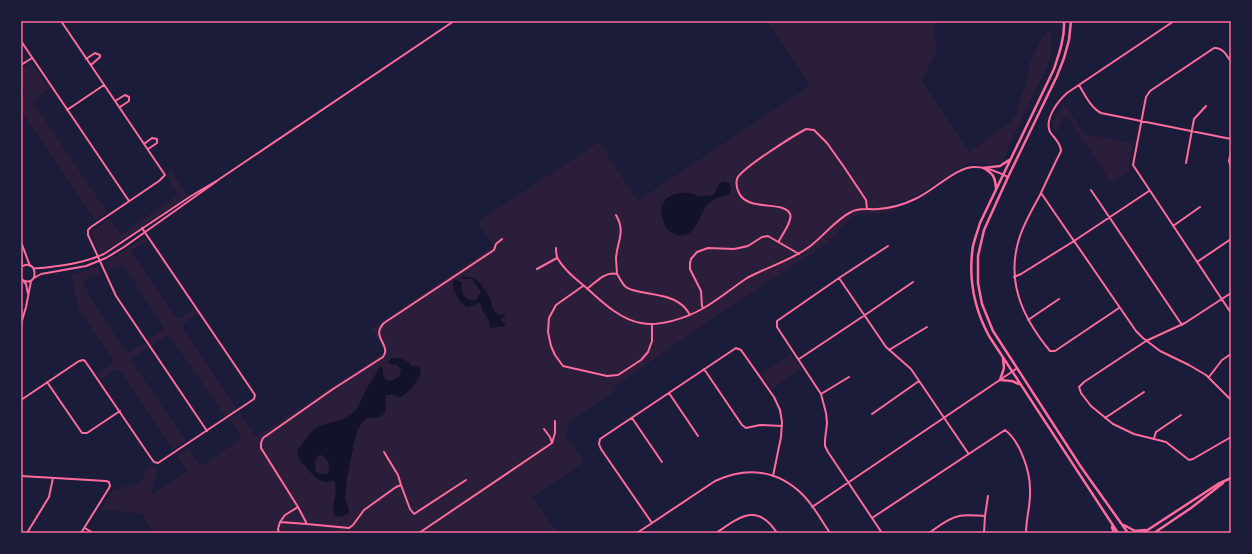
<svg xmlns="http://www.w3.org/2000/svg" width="1252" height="554" font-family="'DM Sans',sans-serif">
	<rect width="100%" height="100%" fill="#1b1b3a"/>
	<path fill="#2a1e3b" d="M767,21h168v18l3,10 -16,32 47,71 38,-27 9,-10 6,-22 5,-10 3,-21 11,-23 10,-11v27l-4,12 -38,78 -5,16 -11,4 -23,-2 -13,7 -45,28 -21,6 5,8 -37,2 -8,4 -23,25 -117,77 -95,65 -1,6 -45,30 -4,15 18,26 -51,35 24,36h-403l-12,-19 -14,-2 -27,-2 10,-17 3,-3 24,-7 4,-3 7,-16 8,5 -6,26 36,-24 -10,-16 11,-7 13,18 39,-26 1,-4 -11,-16 10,-7 16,24 130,-86 -15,-22 123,-83 -16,-24 121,-80 39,59 172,-115z
		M28,64h3l2,1 16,24 -15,10 -1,3 74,110 -12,8 -72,-106h-2v-19l3,-2 1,-4 -4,-6v-14z
		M1063,103l22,31 48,9 -4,20 1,7 -19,12 -45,-67 -10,18 -4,-9z
		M171,170l17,25 -6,5 -78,52 -2,1 -3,-1 -8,-18 2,-4 17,-12 11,16 57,-39 -10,-16 1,-4 -1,-4z
		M144,237l3,4 -16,10 45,67 3,1 17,-12 4,6 -17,11v4l54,82 -11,8 -56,-82h-3l-17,11 -4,-6 17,-12v-3l-39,-60 -3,-1 -13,6 -3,-5 1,-4z
		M98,267l3,6 -16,7 -1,3 9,19 33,50h3l15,-9 4,5 -15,10 -1,4 54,79 -13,8 -53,-79 -3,-1 -15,10 -4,-6 15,-10v-3l-34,-50 -8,-35z
		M791,354l10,15 -29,20 -10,-15z"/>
	<path fill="#12122b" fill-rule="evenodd" d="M722,181l7,2c7,12 -4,12 -12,15 -3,1 -7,4 -10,7 -9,10 -10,34 -30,30 -10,-2 -12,-9 -15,-18 -2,-7 -1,-13 5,-19 6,-5 16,-6 23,-5 3,0 6,2 9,3 3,0 12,0 15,-2 3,-3 4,-9 8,-13z
		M462,276c15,1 20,8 27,20 5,8 0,13 11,19l5,-1 1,1 -5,3v3l4,2v3l-15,2 -1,-7 -7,-12 -1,-5 -3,-1 -9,4 -4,-1 -6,-6 -4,-8 -2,-3v-10l9,3c-2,10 3,20 14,18l5,-8 -9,-13h-9z
		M392,358c8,0 15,1 20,8h6c1,2 3,2 3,5 -1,9 -14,25 -23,27l-4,-3h-8l-1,5 1,10c-7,13 -11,5 -20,9 -4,3 -6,7 -9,11l-10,47 -2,22 4,10v4l-9,4 -5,-1c-6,-11 5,-24 -1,-35l-9,1 -8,-3 -9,-9 -8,-10 -2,-5v-6l16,-20 6,-3 23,-7 12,-8 3,-4 7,-16 15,-24h1l2,1c-2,19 18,14 18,1l-4,-4 -8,-1 -1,-2zM319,455h2c7,4 11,11 6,19 -5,1 -9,0 -12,-4v-10z"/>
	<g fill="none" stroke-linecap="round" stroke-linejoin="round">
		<path stroke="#ff6b9d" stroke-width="2" d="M61,21l104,154 -6,6 -68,46 -3,3v5l28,61 91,135
			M21,41l108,160
			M86,59l9,-6 5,2v2l-9,8
			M1231,62c-4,-6 -8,-15 -17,-14l-64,43 -4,6 -13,68 98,148
			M21,65l11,-7
			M1079,85c6,10 12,23 22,28l130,26
			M115,101l10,-6 4,2v4l-9,6
			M67,110l37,-25
			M144,144l8,-6 5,1v4l-9,6
			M1231,151l-2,10 2,6
			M1186,163l8,-44 12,-13
			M1091,190l91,135
			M1041,193l95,138 7,7 17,13 29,14 17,10 25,25
			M616,215c10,17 1,27 0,43 0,5 1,11 1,16
			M1173,226l27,-19
			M779,241c3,-6 14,-21 11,-27 -6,-14 -42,-2 -51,-21 -2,-4 -3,-10 -2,-14 3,-10 58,-44 69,-50l8,1 13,13 17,24 22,33 1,9
			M556,248c0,3 0,8 2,11 8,14 21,22 32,32 14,13 32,29 51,32 18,4 45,-5 61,-14 16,-9 30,-21 45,-31 20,-11 43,-17 62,-31 15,-11 26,-27 42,-35 9,-5 17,-2 27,-3 13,-1 25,-4 37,-10 19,-8 41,-33 61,-32 11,0 22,5 32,10
			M1197,262l34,-23
			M537,269l20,-11
			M1014,277l7,-3 53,-33 75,-50
			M839,278l49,-32
			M583,286l-27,19 -7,13 -1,14 3,14 4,9 8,11 44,10 11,-1 23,-15 7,-8 4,-11v-17
			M587,289c9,-7 18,-18 30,-15 3,4 5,10 9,13 4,3 10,4 15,5 19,4 39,4 49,23
			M1231,293l-46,30 -39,18 -62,41 -5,5 2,6 10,13 22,18 21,10 32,8 23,18 4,-1 38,-22
			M703,308l-1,-2 -1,-15 -11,-22v-6l1,-4 6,-7 11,-4 26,1 14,-3 14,-9 6,-1 31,18
			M1119,308l-64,43h-5c-28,-34 -45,-71 -30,-115 5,-15 13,-28 20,-41 7,-15 14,-30 21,-44 0,-8 -7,-13 -11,-19 -6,-13 8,-31 17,-39l107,-72
			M1028,320l31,-21
			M889,350l38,-23
			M799,359l69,-46 45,-31
			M704,369l38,56 4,3 14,-3 22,1
			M1209,377l13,-17 9,-6
			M47,382l35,51h5l33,-22
			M669,393l29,43
			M821,394l28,-17
			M21,400l58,-39 4,-1 2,1 66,97 3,4 4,1 96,-64 1,-4 -113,-167
			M872,414l47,-33
			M632,418l30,44
			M1105,418l39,-26
			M544,429l6,8 2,6
			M1154,438l2,-6 25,-17
			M384,452l14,23 3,10
			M21,476l85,5 3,1 1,4 -1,2 -28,45
			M298,507l-37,-59v-5l2,-5 70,-49 50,-32c9,-12 -13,-20 1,-34l110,-73 2,-6 6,-5
			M812,507l204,-138
			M985,516l3,-20
			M872,518l133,-88c15,11 25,41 25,59 1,15 -4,29 -4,44
			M652,523l-51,-74 -2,-5 1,-5 136,-91 5,2 33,47 6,13 2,12 -1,15 -8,39
			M307,524l-9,-17 -13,8 -5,7 27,2 42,4 4,-3 11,-15 32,-23 5,-2 9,24 4,5 52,-34
			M85,528l8,5
			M27,533l22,-36 4,-19
			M279,533l-1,-4 2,-7
			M419,533l133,-90 3,-10v-12
			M716,533c24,-16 41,-31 61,0
			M882,533l-54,-81 -3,-6v-6l2,-17 -1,-10 -5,-19 -44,-67v-6l62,-43 47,69 25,22 57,84
			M929,533c9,-6 19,-15 30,-17 8,-2 18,0 26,0l-1,17"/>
		<path stroke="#ff6b9d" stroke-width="2" d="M21,242l9,24
			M21,256l1,5 -1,6
			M21,267c18,-11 18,24 0,12
			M33,268c9,1 17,-1 25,-2 16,-2 30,-5 46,-12l87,-58 27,-16 236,-159
			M34,278l7,-4 45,-8 20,-8 18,-11 93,-66
			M24,282l2,2 2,10
			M21,324l5,-17 5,-26
			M637,533l78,-52c32,-15 63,-11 88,14 11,11 18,25 27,38"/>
		<path stroke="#ff6b9d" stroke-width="2.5" d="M1064,21c1,16 -5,33 -10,48l-74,154c-2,7 -5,15 -7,23 -5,32 1,62 16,90l129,197
			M1071,21l-2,19 -5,18 -7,18 -49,101 -24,53 -6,26v27l4,21 11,27 88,136 47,66
			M983,168l17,-2 9,-6
			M984,168c9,6 11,8 12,20
			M1003,359l1,9 -4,12 12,1 7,3
			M1124,525l11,6 10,-1
			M1112,527l2,6
			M1143,533l75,-49 13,-6
			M1154,533l37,-25 32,-25"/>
	</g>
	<rect width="1252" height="554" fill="none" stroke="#1b1b3a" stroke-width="44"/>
	<rect x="22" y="22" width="1208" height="510" fill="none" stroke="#ff6b9d" stroke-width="1.5"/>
</svg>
